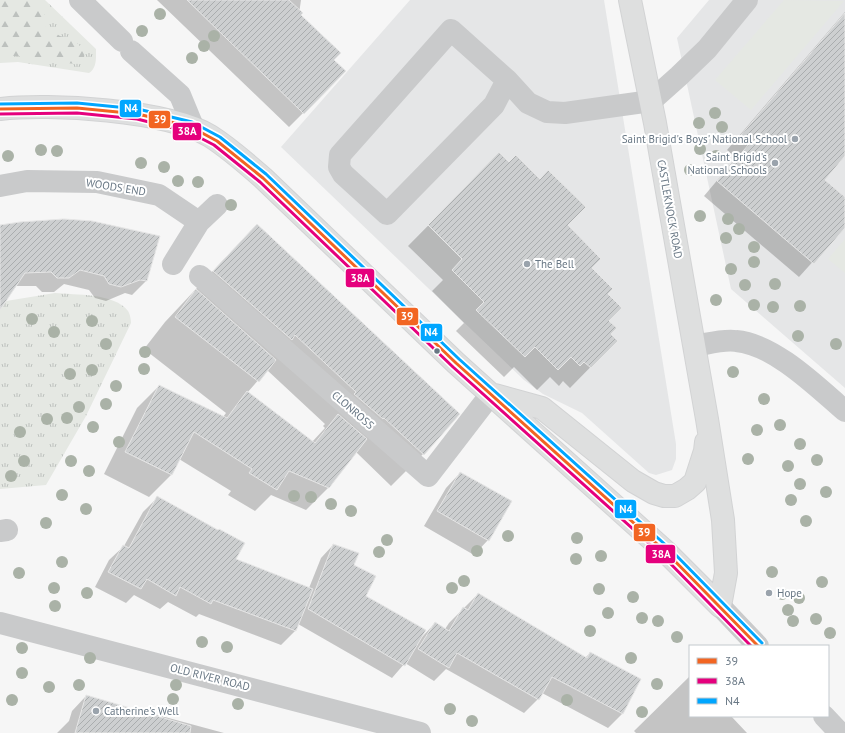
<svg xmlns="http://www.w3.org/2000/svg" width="845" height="733" font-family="'PT Sans',sans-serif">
	<defs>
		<pattern id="grass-tufts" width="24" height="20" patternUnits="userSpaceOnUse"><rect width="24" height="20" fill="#e5e8e3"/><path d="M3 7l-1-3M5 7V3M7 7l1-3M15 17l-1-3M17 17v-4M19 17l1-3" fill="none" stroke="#bdc1be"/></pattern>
		<pattern id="forest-firs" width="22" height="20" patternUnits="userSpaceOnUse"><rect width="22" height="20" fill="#e5e8e3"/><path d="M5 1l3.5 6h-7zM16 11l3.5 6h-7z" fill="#bdc1be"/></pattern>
		<pattern id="building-hatch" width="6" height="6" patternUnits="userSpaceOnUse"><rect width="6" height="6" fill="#cdcfd0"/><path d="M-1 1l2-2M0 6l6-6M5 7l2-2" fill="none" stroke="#aaadae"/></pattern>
	</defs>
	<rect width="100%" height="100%" fill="#f6f6f6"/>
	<path fill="#e5e6e7" d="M410,0h194l72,444v15l-4,11 -16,5 -7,-2 -67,-60 -39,-19 -19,-14 -243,-233z
		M709,0h136v388l-114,-99 -54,-251z"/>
	<path fill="url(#grass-tufts)" d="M0,0h45l51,49c0,9 1,19 -7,24l-71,-11 -18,1z
		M55,293c20,2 60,0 73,18 2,3 3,9 3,12l-45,93 -40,69 -46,4v-187z"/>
	<path fill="url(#forest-firs)" d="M0,0h45l-1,26 16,10 14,4 11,11 -2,13c-28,0 -55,-10 -83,-8z"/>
	<path fill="#e5e8e3" d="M784,0l60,1 -93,109 -36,-30z
		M845,239v34l-17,-14z"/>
	<path fill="#0003" fill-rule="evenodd" d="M157,0h144l-2,14 34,46 -30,53 -14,14z
		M845,12v143l-21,25 21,18v28l-46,51 -95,-81 32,-38 -9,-8z
		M479,174l88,51 39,69 3,40 7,7 -46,47 -7,-7 -4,5 -9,-9 -13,13 -23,-23 -10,10 -48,-46 8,-8 -32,-32 11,-11 -35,-34z
		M0,227l146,54 -14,14 -7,-2 -19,8 -11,-3 -6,-8 -25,-6 -10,8h-12l-6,-6h-24l-12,10z
		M226,257l233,157 -36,40 -32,32 -35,-34 -28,36 -22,22 -35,-15 -16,16 -27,-16 3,-4 -52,-32 -8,16 -22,22 -45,-23 33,-66 22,-22 64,31 3,-4 -82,-64 21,-27zM267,370l58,54 -2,2 2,2 -13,14 -65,-49z
		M460,473l50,29 -22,38 -14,15 -50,-29 22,-38z
		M157,498l78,61 74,29 12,-30 12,-13 20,21 12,30 57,41 13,-14 10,6 4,-6 29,-29 107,64 5,-5 50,27 -18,34 -14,14 -66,-35 -4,6 -14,14 -78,-44 -12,12 -29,-18 -13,15 -94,-54 -3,7 -14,14 -82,-31 -3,3 -28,-15 -8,7 -26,-14 -8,8 -31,-16 14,-27 15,-14 19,-34z
		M690,676v40h41l16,17h-111l-2,-2z
		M86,696l66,20 2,-2 70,19h-167l12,-12 3,-10z"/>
	<path fill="url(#building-hatch)" stroke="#e6e6e6" d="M187,0h102l14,13 -2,2 40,38 -7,7 12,11 -42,43z
		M845,13v143l-20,24 20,17v31l-31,36 -97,-83 33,-38 -9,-8z
		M499,152l10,10 7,-7 24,24 8,-9 38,37 -18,18 33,34 -9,9 21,21 -5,5 14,14 -13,13 8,7 -6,6 7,7 -27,27 -7,-6 -4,4 -9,-9 -13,13 -23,-23 -10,10 -49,-47 8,-8 -32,-32 10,-11 -34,-34z
		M64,219l28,2 68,15 -13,45 -7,-1 -19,7 -12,-3 -5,-8 -24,-6 -11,8h-12l-6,-6 -26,1 -25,37v-85l20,-3z
		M257,224l203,190 -36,41 -40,-37 -1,1 -29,-25 2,-2 -61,-57 -3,5 -79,-69z
		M196,289l80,71 -17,22 -84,-65z
		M159,385l68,33 20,-27 68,52 23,-29 29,25 -38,49 -40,-17 -12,19 -28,-17 3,-4 -58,-37 -22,43 -47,-23z
		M460,472l52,29 -23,40 -52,-30z
		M157,496l61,34 1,-1 26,14 -9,16 77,30 -17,42 -83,-31 -2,4 -31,-17 -4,9 -29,-17 -6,10 -33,-17 15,-27 6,3z
		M333,544l26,9 -5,12 22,11 -10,20 60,34 -21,36 -97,-57z
		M478,593l109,65 3,-6 51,27 -18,35 -71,-37 -13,23 -82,-47 -8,15 -31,-19 17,-27 14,9 14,-24 5,3z
		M86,695l105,31 -1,7h-115z"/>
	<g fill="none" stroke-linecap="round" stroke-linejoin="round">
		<defs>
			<path id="major" d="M630,0l25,123 52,296 16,101 3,53 -6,33
				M0,109c50,-6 167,1 210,27 19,12 36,27 53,42l193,185 210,189 54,54
				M495,395l47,13 91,73 21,12 10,3h11l12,-7 8,-7 10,-31 1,-9"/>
		</defs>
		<use href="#major" stroke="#d2d3d4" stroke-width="24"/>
		<path stroke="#c9cacb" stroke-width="22" d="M80,0l42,41
			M131,51l49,44 14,34
			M507,80l-13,25 -107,109 -44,-40 -4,-7 1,-12 111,-125 56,50 21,23 19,9 18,1 86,-12 28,-25 28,-27 40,-49
			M0,186l27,-5 70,1 62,13 40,27
			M173,264l26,-42 18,-17
			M200,276l228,200 63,-82
			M694,346c13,-2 29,-7 42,-5 38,3 81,46 109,70
			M0,531l7,-1
			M720,606l38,40
			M0,623l420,110
			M824,716l16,17"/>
		<use href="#major" stroke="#dedfdf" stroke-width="22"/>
		<defs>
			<path id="bus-1" d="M0,109l77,-1 61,6 53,13 26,14 46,37 193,185 210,189 92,94"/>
			<path id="bus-2" d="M0,114l77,-1 60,6 52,13 25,13 46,37 193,185 210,189 88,90"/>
			<path id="bus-3" d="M0,104l77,-1 61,6 54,13 28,15 46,37 193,185 210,189 93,95"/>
		</defs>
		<use href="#bus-1" stroke="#fff" stroke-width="6"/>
		<use href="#bus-2" stroke="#fff" stroke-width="6"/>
		<use href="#bus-3" stroke="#fff" stroke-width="6"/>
		<use href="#bus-1" stroke="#f26522" stroke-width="3"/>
		<use href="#bus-2" stroke="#e5007d" stroke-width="3"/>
		<use href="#bus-3" stroke="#00a6ff" stroke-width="3"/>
	</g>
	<g fill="#aab2a7">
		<circle cx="160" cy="14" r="6"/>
		<circle cx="142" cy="31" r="6"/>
		<circle cx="214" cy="36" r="6"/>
		<circle cx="204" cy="46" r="6"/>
		<circle cx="192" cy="58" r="6"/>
		<circle cx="715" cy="113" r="6"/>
		<circle cx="699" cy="123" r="6"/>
		<circle cx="722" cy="127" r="6"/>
		<circle cx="700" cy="149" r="6"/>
		<circle cx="41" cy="150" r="6"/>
		<circle cx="57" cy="151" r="6"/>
		<circle cx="8" cy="156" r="6"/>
		<circle cx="716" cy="156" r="6"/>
		<circle cx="141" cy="163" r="6"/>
		<circle cx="164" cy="167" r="6"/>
		<circle cx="690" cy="170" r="6"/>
		<circle cx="178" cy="181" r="6"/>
		<circle cx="198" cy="182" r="6"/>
		<circle cx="231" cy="205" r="6"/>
		<circle cx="700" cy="216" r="6"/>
		<circle cx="728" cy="219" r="6"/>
		<circle cx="739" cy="229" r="6"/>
		<circle cx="726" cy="238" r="6"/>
		<circle cx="754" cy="247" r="6"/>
		<circle cx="754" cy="262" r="6"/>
		<circle cx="731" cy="269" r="6"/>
		<circle cx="775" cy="284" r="6"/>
		<circle cx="745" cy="285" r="6"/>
		<circle cx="716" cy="300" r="6"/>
		<circle cx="754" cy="305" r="6"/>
		<circle cx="800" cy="306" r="6"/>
		<circle cx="773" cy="307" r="6"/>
		<circle cx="32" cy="319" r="6"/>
		<circle cx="92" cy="321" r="6"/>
		<circle cx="54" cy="332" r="6"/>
		<circle cx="798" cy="336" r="6"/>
		<circle cx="106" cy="344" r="6"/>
		<circle cx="836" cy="344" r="6"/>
		<circle cx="145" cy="352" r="6"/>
		<circle cx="144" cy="369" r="6"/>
		<circle cx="92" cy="370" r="6"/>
		<circle cx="733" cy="372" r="6"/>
		<circle cx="70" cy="374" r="6"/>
		<circle cx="116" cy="386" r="6"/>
		<circle cx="764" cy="399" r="6"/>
		<circle cx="106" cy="404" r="6"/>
		<circle cx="79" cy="407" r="6"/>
		<circle cx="67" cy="418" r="6"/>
		<circle cx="47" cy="419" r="6"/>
		<circle cx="780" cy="425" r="6"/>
		<circle cx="93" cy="427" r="6"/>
		<circle cx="757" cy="430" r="6"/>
		<circle cx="20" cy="432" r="6"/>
		<circle cx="119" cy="442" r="6"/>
		<circle cx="800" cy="444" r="6"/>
		<circle cx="748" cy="459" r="6"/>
		<circle cx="817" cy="460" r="6"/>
		<circle cx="24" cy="461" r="6"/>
		<circle cx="71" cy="461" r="6"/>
		<circle cx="788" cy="466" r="6"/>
		<circle cx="89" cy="471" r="6"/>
		<circle cx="11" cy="476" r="6"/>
		<circle cx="800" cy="484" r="6"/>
		<circle cx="826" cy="492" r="6"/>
		<circle cx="62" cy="495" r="6"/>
		<circle cx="294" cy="496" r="6"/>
		<circle cx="311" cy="497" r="6"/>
		<circle cx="791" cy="500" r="6"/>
		<circle cx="331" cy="504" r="6"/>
		<circle cx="86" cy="509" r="6"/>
		<circle cx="351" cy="511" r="6"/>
		<circle cx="806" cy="521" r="6"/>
		<circle cx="46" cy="523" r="6"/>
		<circle cx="508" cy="536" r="6"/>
		<circle cx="577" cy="538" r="6"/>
		<circle cx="387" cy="540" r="6"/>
		<circle cx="477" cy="551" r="6"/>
		<circle cx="379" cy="552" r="6"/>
		<circle cx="601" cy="556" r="6"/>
		<circle cx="576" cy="559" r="6"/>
		<circle cx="62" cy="562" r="6"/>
		<circle cx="772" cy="572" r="6"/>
		<circle cx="19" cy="573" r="6"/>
		<circle cx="464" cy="581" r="6"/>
		<circle cx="822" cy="582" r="6"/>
		<circle cx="54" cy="588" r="6"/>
		<circle cx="452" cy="588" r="6"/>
		<circle cx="599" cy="589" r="6"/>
		<circle cx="87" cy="593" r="6"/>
		<circle cx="782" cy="594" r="6"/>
		<circle cx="633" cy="597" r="6"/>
		<circle cx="799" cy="598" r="6"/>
		<circle cx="55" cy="606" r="6"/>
		<circle cx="788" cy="610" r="6"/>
		<circle cx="608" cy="613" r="6"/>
		<circle cx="642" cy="618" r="6"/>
		<circle cx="816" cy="619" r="6"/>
		<circle cx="658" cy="621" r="6"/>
		<circle cx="793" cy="621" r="6"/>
		<circle cx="590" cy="631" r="6"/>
		<circle cx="830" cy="633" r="6"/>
		<circle cx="677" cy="637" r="6"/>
		<circle cx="202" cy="642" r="6"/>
		<circle cx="227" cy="647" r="6"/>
		<circle cx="22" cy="648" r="6"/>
		<circle cx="90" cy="658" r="6"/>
		<circle cx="631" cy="658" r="6"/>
		<circle cx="22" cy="673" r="6"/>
		<circle cx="657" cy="684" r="6"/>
		<circle cx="79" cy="685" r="6"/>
		<circle cx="176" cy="685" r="6"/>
		<circle cx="49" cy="687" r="6"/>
		<circle cx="173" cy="699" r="6"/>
		<circle cx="12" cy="700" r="6"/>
		<circle cx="567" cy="700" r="6"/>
		<circle cx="238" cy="704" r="6"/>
		<circle cx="450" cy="709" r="6"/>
		<circle cx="642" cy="712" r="6"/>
		<circle cx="472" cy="721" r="6"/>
	</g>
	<g fill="#9aa3ac" stroke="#fff" stroke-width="1.5">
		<circle cx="795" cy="139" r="4"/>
		<circle cx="775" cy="163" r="4"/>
		<circle cx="527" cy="264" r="4"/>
		<circle cx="769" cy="593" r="4"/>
		<circle cx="96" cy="711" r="4"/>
	</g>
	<circle fill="#687784" stroke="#fff" stroke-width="1.5" cx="437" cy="351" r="3.5"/>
	<g text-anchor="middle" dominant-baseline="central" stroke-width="4" stroke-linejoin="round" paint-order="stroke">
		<g font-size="11" fill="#687784" stroke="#fff" text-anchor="start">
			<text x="787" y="139" text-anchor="end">Saint Brigid's Boys' National School</text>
			<text x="767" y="157" text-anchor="end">Saint Brigid's<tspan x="767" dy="13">National Schools</tspan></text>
			<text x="535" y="264">The Bell</text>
			<text x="777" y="593">Hope</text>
			<text x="104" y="711">Catherine's Well</text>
		</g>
		<g font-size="11" fill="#687784" stroke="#fff">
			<text transform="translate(116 187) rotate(9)">WOODS END</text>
			<text transform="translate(670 209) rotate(80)">CASTLEKNOCK ROAD</text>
			<text transform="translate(353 410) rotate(41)">CLONROSS</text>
			<text transform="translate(210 677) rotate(14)">OLD RIVER ROAD</text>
		</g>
	</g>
	<g stroke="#fff" stroke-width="1.5">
		<rect x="119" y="99" width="23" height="19" rx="4" fill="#00a6ff"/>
		<rect x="148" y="110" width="23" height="19" rx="4" fill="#f26522"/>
		<rect x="172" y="122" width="30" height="19" rx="4" fill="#e5007d"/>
		<rect x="345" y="268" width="30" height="20" rx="4" fill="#e5007d"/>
		<rect x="396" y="307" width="23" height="19" rx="4" fill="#f26522"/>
		<rect x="420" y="323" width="23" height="19" rx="4" fill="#00a6ff"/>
		<rect x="614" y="499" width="23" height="20" rx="4" fill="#00a6ff"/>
		<rect x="633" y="523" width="23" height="19" rx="4" fill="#f26522"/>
		<rect x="645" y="544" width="31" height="20" rx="4" fill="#e5007d"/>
	</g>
	<g font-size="11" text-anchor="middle" font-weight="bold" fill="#fff">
		<text x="131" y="112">N4</text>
		<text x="160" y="123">39</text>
		<text x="187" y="135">38A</text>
		<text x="360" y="282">38A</text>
		<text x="407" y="320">39</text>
		<text x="431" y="336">N4</text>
		<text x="626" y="513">N4</text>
		<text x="644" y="536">39</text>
		<text x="661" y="558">38A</text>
	</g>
	<rect x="689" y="645" width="140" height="72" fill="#ffffff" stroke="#c3c9ce"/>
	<rect x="697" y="658" width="20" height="6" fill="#f26522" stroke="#c3c9ce"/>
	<text x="725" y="665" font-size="12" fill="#687784">39</text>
	<rect x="697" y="678" width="20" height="6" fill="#e5007d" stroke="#c3c9ce"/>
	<text x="725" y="685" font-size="12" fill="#687784">38A</text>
	<rect x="697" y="698" width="20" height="6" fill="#00a6ff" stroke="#c3c9ce"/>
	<text x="725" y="705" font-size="12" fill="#687784">N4</text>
</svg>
